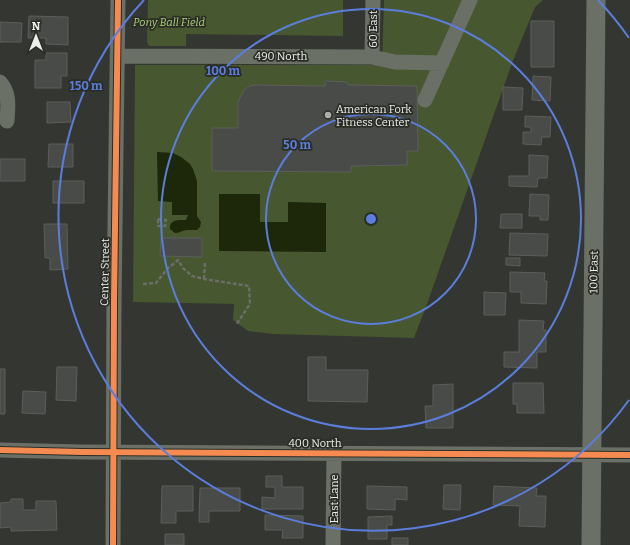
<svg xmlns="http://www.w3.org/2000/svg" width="630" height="545" font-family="Bitter,serif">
	<rect width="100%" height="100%" fill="#343631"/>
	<path fill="#475730" d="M148,0h195v36l-157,-2v12h-37l-2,-4z
		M384,0h159l-8,7 -23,56 -85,241 -13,34 -140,-4 -26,-3 -15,-11 1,-16 -101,-2 2,-237h247z"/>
	<path fill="#1d270a" d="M157,152l16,1 8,4 9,7 3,5 4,12v35l4,6 -1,5 -3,3c-3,0 -6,0 -10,0 -4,0 -7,3 -12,3l-5,-4c-1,-10 9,-9 16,-9l2,-5h-16v-13l-14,-1z
		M219,194h41v28h28v-20l38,1v49l-107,-1z"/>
	<path fill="#494b48" stroke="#5d5e5b" d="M29,16l39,1v28l-22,-1v-6h-18z
		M531,21h23v46h-23z
		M0,22l22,1 -1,19h-21z
		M46,53h21v23h-6v12h-26v-28h11z
		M533,76l18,1 -1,24 -18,-1z
		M325,81l22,1 1,3 69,1 1,65h-11v14l-56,1v6l-139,-1v-43h26v-26l6,-12 6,-4 5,-1 70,1z
		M503,87l20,1 -1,22h-19z
		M47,102h23l1,20 -24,1z
		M525,116l26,1 -1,20h-8l-1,8 -18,-1v-12h8v-5h-6z
		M49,144h24v23h-25z
		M529,155l19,1 -1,22h-9l-1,9 -28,-1v-10h20z
		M0,159h25v22h-25z
		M53,181h31v22h-31z
		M530,194l19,1 -1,25h-8v-4h-11z
		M501,214h21v14h-22z
		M44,224h23l1,45 -18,1v-12h-5z
		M510,233l38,1 -1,22 -38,-1z
		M161,238h41v19l-42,-1z
		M506,258h14v8l-14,-1z
		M510,272l35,1 -1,8h3l-1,23 -25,-1v-11h-11z
		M484,292l22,1 -1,22h-21z
		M519,320l25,1 -1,9h3v22h-9v16l-33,-1v-15h15z
		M308,357h18v13h42l-1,32 -59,-1z
		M57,367h20l-1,34 -20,-1z
		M0,369h5v45h-5z
		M513,383h30l1,30h-27v-9h-4z
		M453,384v44h-27l-1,-22h8v-21z
		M23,391l23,1 -1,22 -23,-1z
		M266,476h16v11h21v22h-41v-12l13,1v-11h-9z
		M444,485h17l-1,25 -17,-1z
		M162,486h31v25h-17v12h-15z
		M367,486l40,1v13l-12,-1v11l-28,-1z
		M494,486l43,2 -1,8h10l-1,31 -26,-1 1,-20 -27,-1z
		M200,488h40v23h-31v11h-10z
		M11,499h12v11h13v-9h20l1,29 -46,1v-4l-11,1v-25l11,-1z
		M265,515l38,1v22h-21l1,-8h-18z
		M392,516v9h-5v14h-19v-22z
		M165,534h19v11h-19z
		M392,538h16v7h-16z"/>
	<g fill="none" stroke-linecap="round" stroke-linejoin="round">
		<path stroke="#6b6e68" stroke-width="2.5" stroke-dasharray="4 2" stroke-linecap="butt" d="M158,219l8,1 -1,6h-7z
			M204,279l1,-17
			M143,284l13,-1 12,-15 10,-8 5,8 9,8 12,3 45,7 1,18 -14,21"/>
		<path stroke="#6b7067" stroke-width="15" d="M117,56l255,1 23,5 47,1
			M372,57l1,-57
			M0,82c10,11 8,25 7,39
			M425,100l45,-100
			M0,450l82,2 548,3
			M113,545l1,-243 4,-302
			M333,545l1,-92"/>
		<path stroke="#6b7066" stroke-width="19" d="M591,545l5,-545"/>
		<defs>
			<path id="cycleway" d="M0,450l82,2 548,3
				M113,545l1,-243 4,-302"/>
		</defs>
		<use href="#cycleway" stroke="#2a2d26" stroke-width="8"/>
		<use href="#cycleway" stroke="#f68b52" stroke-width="6"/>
	</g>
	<g fill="none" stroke="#5b7edd" stroke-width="2">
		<circle cx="371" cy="219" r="105"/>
		<circle cx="371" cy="219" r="210"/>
		<path d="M629 400A315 315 0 1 1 144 0M598 0A315 315 0 0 1 629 38"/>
	</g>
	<circle fill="#acaea9" stroke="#2a2d26" stroke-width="1.5" cx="328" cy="115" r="4"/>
	<g text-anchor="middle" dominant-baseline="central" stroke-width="3.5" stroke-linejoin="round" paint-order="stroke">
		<g font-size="11" font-style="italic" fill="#acd078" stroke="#2a2d26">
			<text x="169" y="22">Pony Ball Field</text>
		</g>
		<g font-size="11" fill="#eceeea" stroke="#2a2d26">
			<text transform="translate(373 29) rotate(-90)">60 East</text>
			<text x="281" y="56">490 North</text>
			<text transform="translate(105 272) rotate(-89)">Center Street</text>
			<text transform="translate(594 272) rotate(-89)">100 East</text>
			<text x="315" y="443">400 North</text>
			<text transform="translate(334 499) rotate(-90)">East Lane</text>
		</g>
		<g font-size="11" fill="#eceeea" stroke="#2a2d26" text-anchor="start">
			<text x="336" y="109">American Fork<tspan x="336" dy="13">Fitness Center</tspan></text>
		</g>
	</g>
	<circle cx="371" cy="219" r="6" fill="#5b7edd" stroke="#2a2d26" stroke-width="2"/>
	<g font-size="12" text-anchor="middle" font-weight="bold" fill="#5b7edd" stroke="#2a2d26" stroke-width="3.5" stroke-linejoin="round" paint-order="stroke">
		<text x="223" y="75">100 m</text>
		<text x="86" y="90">150 m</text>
		<text x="297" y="149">50 m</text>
	</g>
	<g transform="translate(36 36)" stroke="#2a2d26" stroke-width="3" paint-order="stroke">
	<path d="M0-3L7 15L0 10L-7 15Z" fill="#eceeea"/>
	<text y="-6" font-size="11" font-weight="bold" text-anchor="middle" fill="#eceeea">N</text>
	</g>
</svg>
